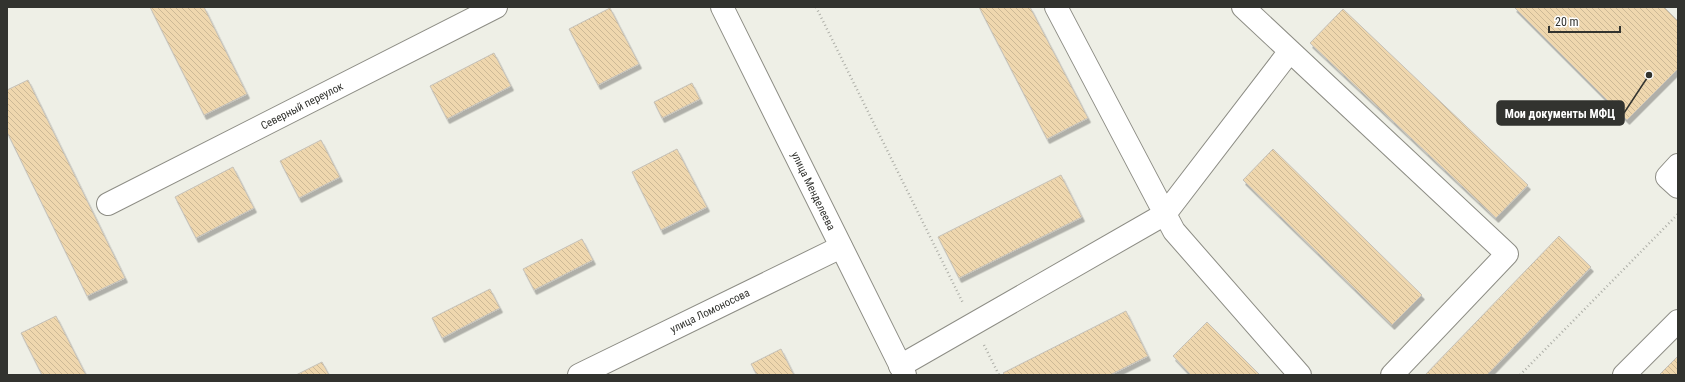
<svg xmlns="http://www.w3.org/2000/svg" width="1685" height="382" font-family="'Roboto Condensed',sans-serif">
	<defs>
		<pattern id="building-back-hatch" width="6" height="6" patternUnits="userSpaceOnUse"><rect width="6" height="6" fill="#efd7ae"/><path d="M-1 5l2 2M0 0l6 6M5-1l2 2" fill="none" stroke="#cdb996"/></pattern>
		<filter id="shadow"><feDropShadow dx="2.5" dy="4.5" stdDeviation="0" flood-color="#0004"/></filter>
	</defs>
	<rect width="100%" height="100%" fill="#eeefe6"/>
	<path fill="url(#building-back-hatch)" stroke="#c5c1b9" filter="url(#shadow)" d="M150,7h54l43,87 -43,21z
		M979,7h51l58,111 -41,21z
		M1514,7h150l14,14v48l-51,51z
		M610,8l29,56 -41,21 -29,-56z
		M1343,9l185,176 -32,33 -186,-175z
		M494,53l17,33 -64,33 -17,-33z
		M28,80l97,198 -38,18 -80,-164v-42z
		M692,83l8,16 -38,19 -8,-16z
		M321,140l19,37 -41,21 -19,-37z
		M677,149l30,58 -46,23 -29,-58z
		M1273,149l149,146 -30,30 -149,-145z
		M233,167l21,41 -58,30 -21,-41z
		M1061,175l21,42 -123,61 -21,-41z
		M1559,236l32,31 -104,108h-62z
		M582,239l11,21 -59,30 -11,-21z
		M490,289l10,19 -58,30 -10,-20z
		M1126,311l22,45 -38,19h-105l-2,-2z
		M56,316l30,59h-44l-21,-42z
		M1207,322l53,53h-69l-18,-19z
		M781,349l13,26h-37l-6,-11z
		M1678,356v19h-19z
		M322,362l7,13h-33z"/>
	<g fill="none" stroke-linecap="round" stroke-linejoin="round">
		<defs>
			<path id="minor" d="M1056,7l118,224 126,144
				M1243,7l264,247 -115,121
				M1678,165l-11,12 11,10
				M108,204l388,-197
				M900,366l265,-152 125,-163
				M579,375l262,-128
				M1624,375l54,-54"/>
			<path id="major" d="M722,7l183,368"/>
		</defs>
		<use href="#minor" stroke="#8d8d85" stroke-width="24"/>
		<use href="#major" stroke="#8d8d85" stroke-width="24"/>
		<path stroke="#adaea7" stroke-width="2.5" stroke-dasharray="1 3" stroke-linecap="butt" d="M816,7l147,296
			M984,345l15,30
			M1520,375l158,-161"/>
		<use href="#minor" stroke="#fff" stroke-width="22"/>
		<use href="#major" stroke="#fff" stroke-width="22"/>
	</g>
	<g text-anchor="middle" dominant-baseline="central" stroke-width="4" stroke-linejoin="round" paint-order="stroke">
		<g font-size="11" fill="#32332f" stroke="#fff">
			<text transform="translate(302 106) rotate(-27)">Северный переулок</text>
			<text transform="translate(813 191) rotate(64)">улица Менделеева</text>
			<text transform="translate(710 311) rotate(-26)">улица Ломоносова</text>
		</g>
	</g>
	<path fill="none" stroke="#32332f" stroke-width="1.5" d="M1649 75L1624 113"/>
	<circle fill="#32332f" stroke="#fff" stroke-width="1.5" cx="1649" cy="75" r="4"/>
	<rect fill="#32332f" stroke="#32332f" stroke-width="1.5" x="1497" y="101" width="127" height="24" rx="4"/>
	<g font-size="12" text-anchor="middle" font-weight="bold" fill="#fff">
		<text x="1560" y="118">Мои документы МФЦ</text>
	</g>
	<rect width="1685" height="382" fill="none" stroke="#32332f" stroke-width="16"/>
	<path d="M1549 26v6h71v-6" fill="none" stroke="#32332f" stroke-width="2"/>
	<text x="1555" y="26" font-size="12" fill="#32332f" stroke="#ffffff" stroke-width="3" paint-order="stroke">20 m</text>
</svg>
